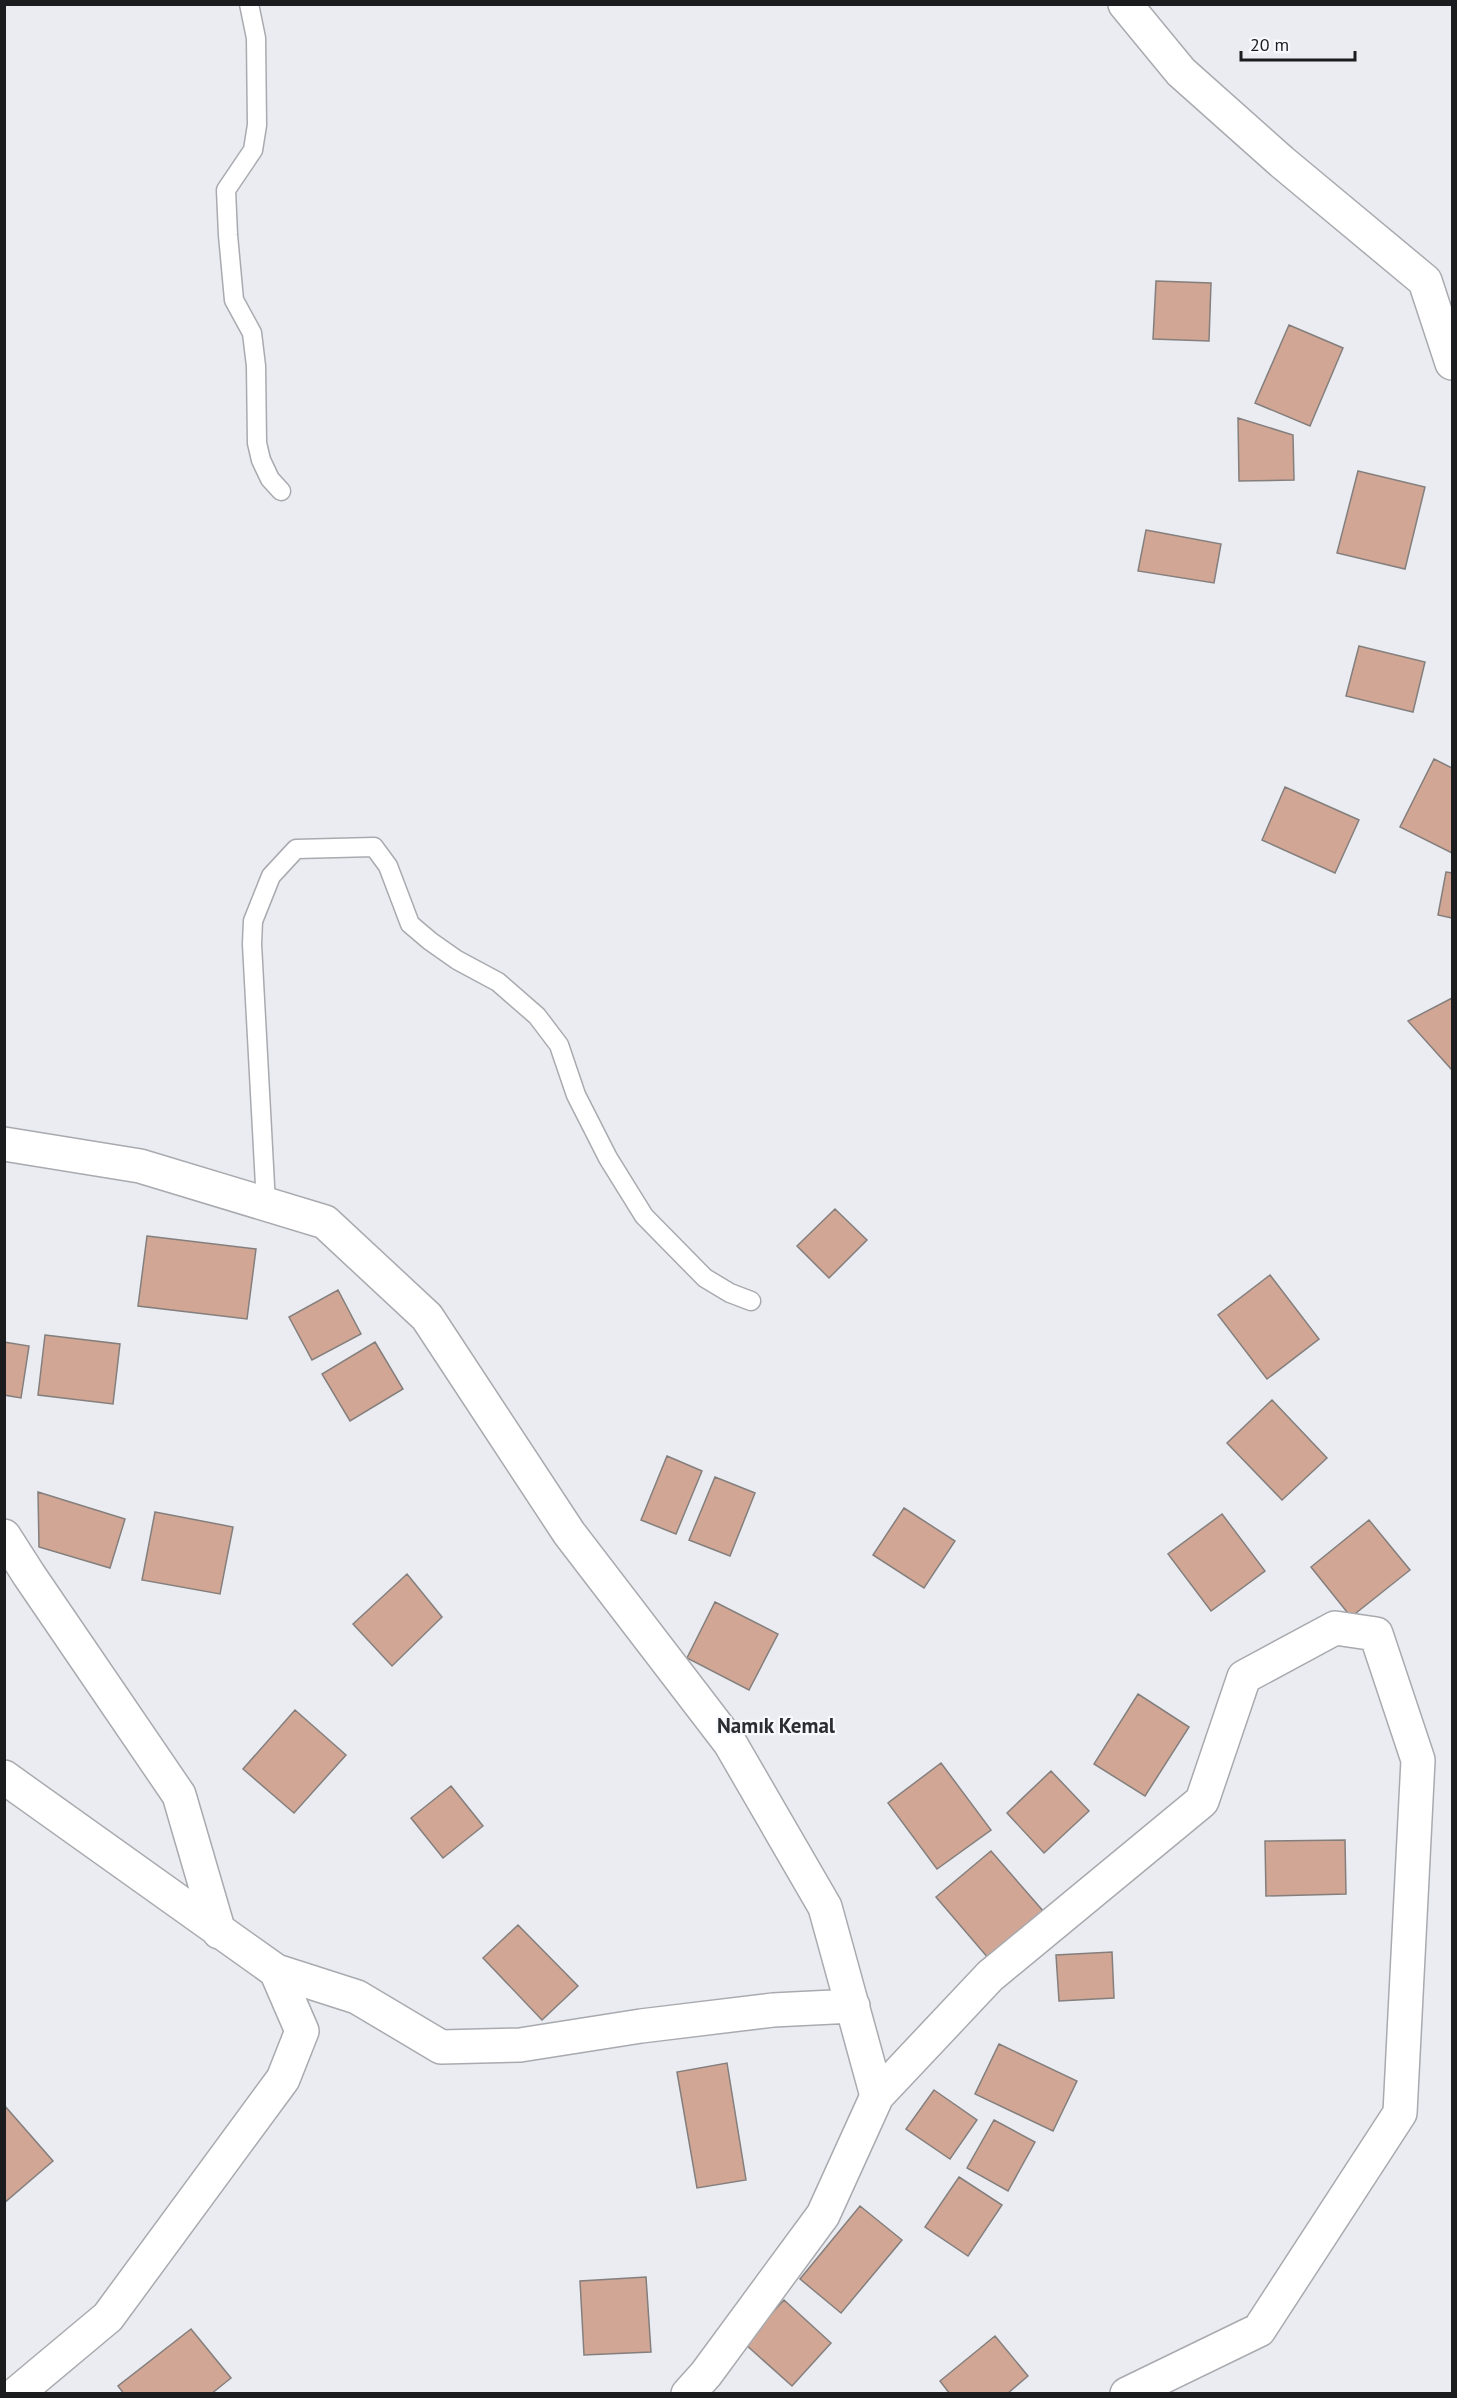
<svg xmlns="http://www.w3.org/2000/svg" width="1457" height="2398" font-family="'PT Sans',sans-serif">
	<rect width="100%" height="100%" fill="#eaecf1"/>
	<path fill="#d1a695" stroke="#847f7d" stroke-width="1.5" d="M1156,281l55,2 -2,58 -56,-2z
		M1289,325l54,23 -33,78 -55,-23z
		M1238,418l55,17 1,45 -55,1z
		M1358,471l67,16 -20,82 -68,-16z
		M1146,530l75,14 -7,39 -76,-12z
		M1359,646l66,16 -12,50 -67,-16z
		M1434,759l18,9v85l-52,-26z
		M1285,787l74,33 -24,53 -73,-33z
		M1446,872l6,1v45l-14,-3z
		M1452,998v72l-44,-49z
		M835,1209l32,31 -38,38 -32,-32z
		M147,1236l109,13 -9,70 -109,-13z
		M1270,1275l49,64 -52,40 -49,-64z
		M338,1290l23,44 -49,26 -23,-43z
		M45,1335l75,9 -7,60 -75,-9z
		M4,1342l25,4 -8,52 -17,-3z
		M375,1342l28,47 -53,32 -28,-47z
		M1272,1400l55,58 -45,42 -55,-57z
		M667,1456l35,15 -26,63 -35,-14z
		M715,1477l40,16 -25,63 -41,-16z
		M38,1492l87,27 -15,49 -71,-21z
		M904,1508l51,33 -31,47 -51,-33z
		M155,1512l78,15 -13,67 -78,-14z
		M1222,1514l43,57 -54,40 -43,-57z
		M1369,1520l41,50 -59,47 -40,-50z
		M407,1574l35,43 -50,49 -39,-42z
		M715,1602l63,32 -29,56 -62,-32z
		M1138,1694l51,33 -44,69 -51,-32z
		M295,1710l51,45 -52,58 -51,-44z
		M941,1763l50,67 -54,39 -49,-66z
		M1051,1771l38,40 -45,42 -37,-40z
		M451,1786l32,40 -40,32 -32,-40z
		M1345,1840l1,54 -80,2 -1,-55z
		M991,1851l53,61 -55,47 -53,-62z
		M518,1925l60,61 -36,34 -59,-62z
		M1112,1952l2,46 -55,3 -3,-46z
		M999,2044l78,37 -24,50 -78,-37z
		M727,2063l19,117 -49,8 -20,-116z
		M934,2090l43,30 -27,39 -44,-30z
		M4,2105l49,56 -49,42z
		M994,2120l41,22 -27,49 -41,-23z
		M959,2177l43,28 -34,51 -43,-29z
		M860,2206l42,34 -61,73 -41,-34z
		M646,2277l5,75 -67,3 -4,-74z
		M784,2300l47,43 -39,43 -48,-43z
		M191,2329l40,49 -20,16h-87l-6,-8z
		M995,2336l33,40 -21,18h-57l-10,-13z"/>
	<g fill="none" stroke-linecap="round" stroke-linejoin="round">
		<defs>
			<path id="service" d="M249,4l7,34 1,87 -4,25 -27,40 2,45 6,65 18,33 4,33 1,77 4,17 9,19 11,12
				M266,1204l-14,-260 1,-23 18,-45 25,-27 78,-2 14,19 22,58 20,17 27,19 41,22 39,34 22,29 17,50 32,63 36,58 61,62 25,15 21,8"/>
			<path id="minor" d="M1125,4l56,68 101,90 143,119 27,82
				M4,1144l136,22 185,56 102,95 142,216 161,210 95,164 52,189 -54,119 -117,159 -18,20
				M4,1536l25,39 150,220 40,137
				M4,1777l272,194 26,60 -19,48 -175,238 -92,77
				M276,1971l81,26 84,50 79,-2 121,-19 132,-16 80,-4
				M877,2096l113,-120 212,-175 42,-124 91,-49 41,6 42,126 -18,353 -141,217 -132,64"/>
		</defs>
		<use href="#service" stroke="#a9aaaf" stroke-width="21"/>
		<use href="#minor" stroke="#a9aaaf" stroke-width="36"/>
		<use href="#service" stroke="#fff" stroke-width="18"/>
		<use href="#minor" stroke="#fff" stroke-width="33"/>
	</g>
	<g text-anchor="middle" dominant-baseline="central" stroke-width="4.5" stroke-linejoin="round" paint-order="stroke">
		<g font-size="21" font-weight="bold" fill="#2c2d31" stroke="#f8f9fe">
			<text x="776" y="1725">Namık Kemal</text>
		</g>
	</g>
	<rect width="1457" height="2398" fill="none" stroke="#1b1c1e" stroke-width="12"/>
	<path d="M1241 51v9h114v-9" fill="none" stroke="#1b1c1e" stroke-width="3"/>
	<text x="1250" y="51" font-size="18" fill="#1b1c1e" stroke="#f8f9fe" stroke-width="4.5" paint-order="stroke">20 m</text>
</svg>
